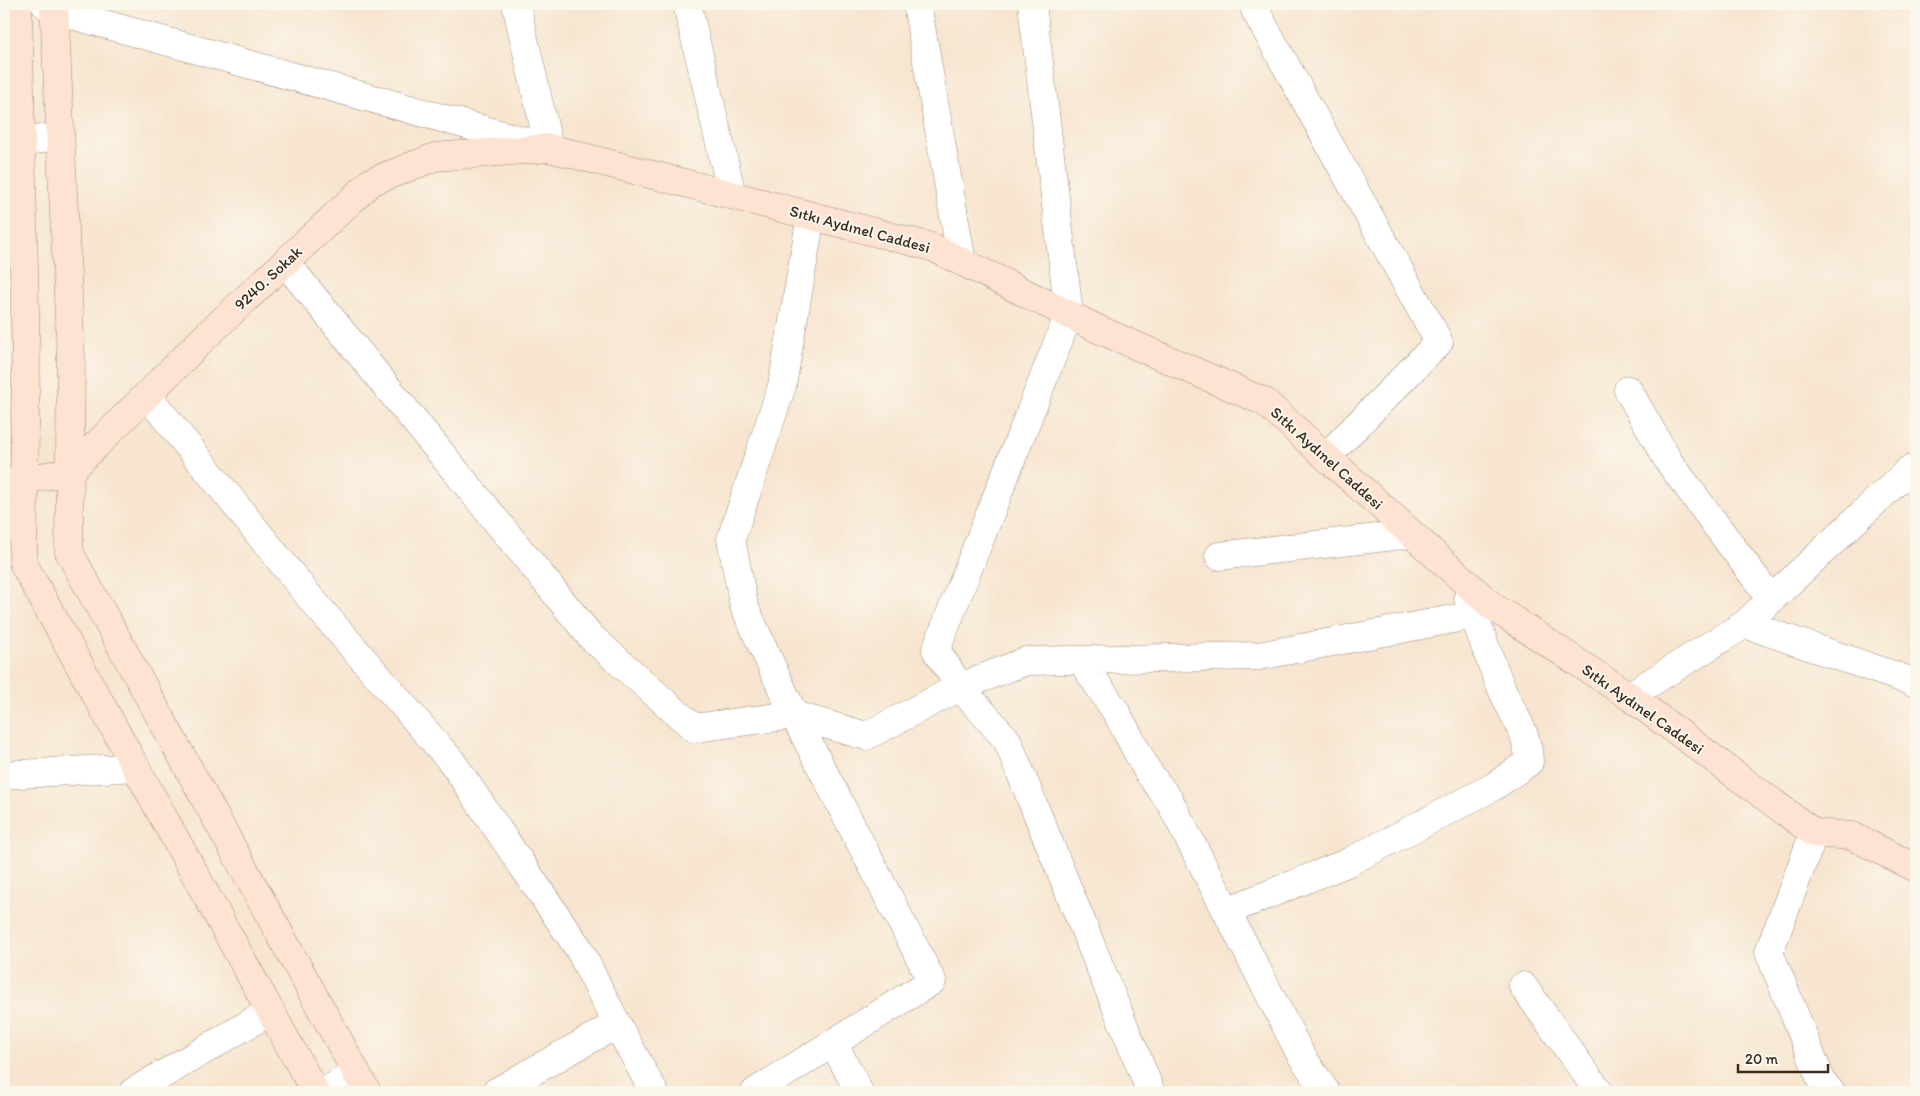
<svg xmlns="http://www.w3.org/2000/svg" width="1920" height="1096" font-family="Itim,sans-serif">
	<rect width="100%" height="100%" fill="#fbf7ec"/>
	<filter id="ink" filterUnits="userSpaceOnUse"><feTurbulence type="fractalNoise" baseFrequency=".02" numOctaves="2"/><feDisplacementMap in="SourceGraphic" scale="10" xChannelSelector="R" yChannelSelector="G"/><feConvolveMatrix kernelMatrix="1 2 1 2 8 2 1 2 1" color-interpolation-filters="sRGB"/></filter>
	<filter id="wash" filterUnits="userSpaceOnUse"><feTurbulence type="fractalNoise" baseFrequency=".0096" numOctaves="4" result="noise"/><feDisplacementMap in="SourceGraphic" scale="20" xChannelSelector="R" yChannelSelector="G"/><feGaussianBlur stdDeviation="1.12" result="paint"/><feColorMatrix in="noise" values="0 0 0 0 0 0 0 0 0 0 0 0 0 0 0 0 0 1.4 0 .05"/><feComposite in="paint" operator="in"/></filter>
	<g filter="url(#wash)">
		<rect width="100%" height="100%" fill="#f7e5cf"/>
	</g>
	<g filter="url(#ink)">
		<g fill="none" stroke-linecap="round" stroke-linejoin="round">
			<defs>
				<path id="street" d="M45,4l9,6 495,138 -33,-144
					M687,4l45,191
					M917,4l45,258
					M1032,4l37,310 -133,336 24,37 47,53 144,352
					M1255,4v6l184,332 -113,115
					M4,145l56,-9
					M285,262l306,375 103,91 100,-13 72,21 94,-49 66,-26 233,-5 215,-41
					M1628,390l41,72 102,137
					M147,395l165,205 140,162 127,187 38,75 37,68
					M1219,556l193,-22
					M1745,624l171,59
					M1081,660l35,52 32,60 21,28 132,255 25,37
					M1629,696l116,-72 164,-154 7,-2
					M4,775l132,-8
					M1814,833l-45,119 53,130 9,10
					M1227,911l122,-49 144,-75 36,-25c0,-28 -18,-50 -28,-75 -12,-29 -23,-60 -33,-90
					M1523,986l76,106
					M834,1044l25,48
					M133,1092l138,-81
					M325,1092l31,-19
					M496,1092l121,-68
					M755,1092l177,-111 -138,-266 -50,-109 -13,-67 51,-153 29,-170"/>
				<path id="secondary" d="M18,4l8,355 -3,204 292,529
					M54,4l17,354 -2,194 298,540
					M4,483l65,-11 136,-135 166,-155 64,-25 114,-9 383,99 168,83 165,72 227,204 137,90 185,137 38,3 64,32"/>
			</defs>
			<use href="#street" stroke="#998876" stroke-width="29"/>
			<use href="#secondary" stroke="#998876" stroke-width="29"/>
			<use href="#street" stroke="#fff" stroke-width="28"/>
			<use href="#secondary" stroke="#fee3d2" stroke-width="28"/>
		</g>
	</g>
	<g text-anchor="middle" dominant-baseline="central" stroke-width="4" stroke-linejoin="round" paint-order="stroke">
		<g font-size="16" fill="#3b2a1e" stroke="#fbf7ec">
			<text transform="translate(860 229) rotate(15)">Sıtkı Aydınel Caddesi</text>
			<text transform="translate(268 278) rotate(-43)">9240. Sokak</text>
			<text transform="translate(1327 458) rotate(42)">Sıtkı Aydınel Caddesi</text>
			<text transform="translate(1643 709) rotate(35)">Sıtkı Aydınel Caddesi</text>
		</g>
	</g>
	<rect width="1920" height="1096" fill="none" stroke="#fbf7ec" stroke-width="20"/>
	<path d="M1738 1064v8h90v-8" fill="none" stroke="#3b2a1e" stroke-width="2.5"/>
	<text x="1745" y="1064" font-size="15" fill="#3b2a1e" stroke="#fbf7ec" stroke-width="4" paint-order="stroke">20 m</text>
</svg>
